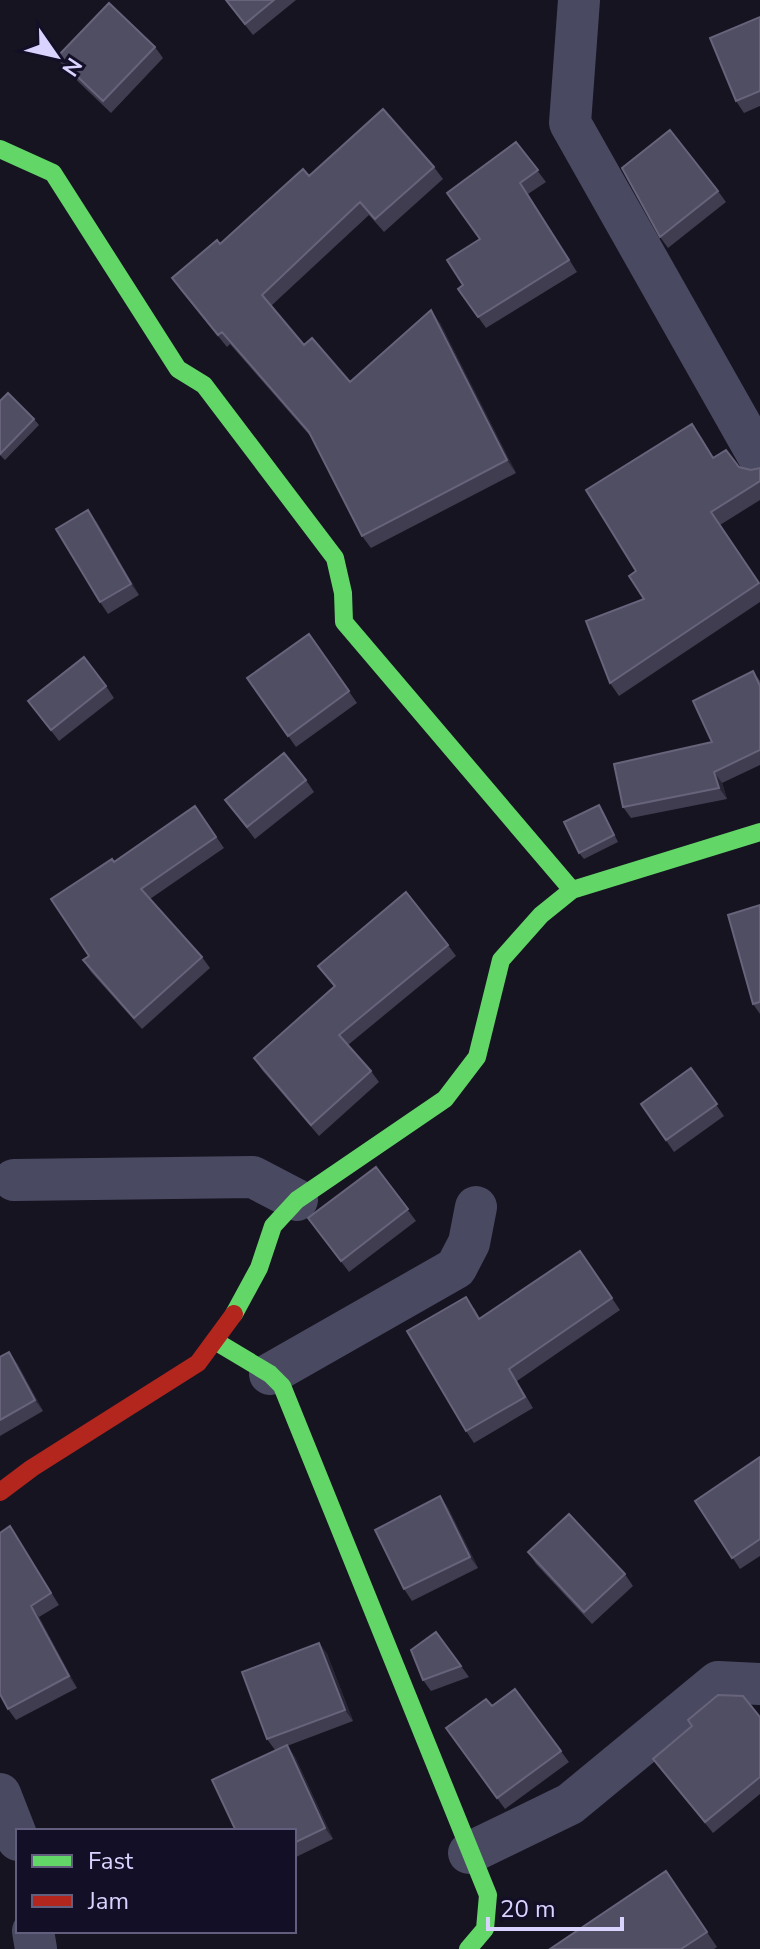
<svg xmlns="http://www.w3.org/2000/svg" width="760" height="1949" font-family="'Nunito Sans',sans-serif">
	<rect width="100%" height="100%" fill="#161421"/>
	<g fill="none" stroke-linecap="round" stroke-linejoin="round">
		<path stroke="#4a4962" stroke-width="42" d="M579,0l-9,123 190,336
			M14,1180l239,-3 44,23
			M270,1374l186,-106 13,-25 7,-36
			M0,1794l18,46
			M469,1853l101,-49 148,-122 42,2
			M33,1931l3,18"/>
		<path stroke="#63d668" stroke-width="18" d="M0,149l53,24 125,196 26,16 131,173 8,35 1,29 228,268
			M234,1314l25,-46 14,-42 24,-26 148,-101 32,-42 24,-97 40,-45 31,-25 188,-58
			M215,1341l55,33 12,12 206,509 -3,34 -17,20"/>
		<path stroke="#b3261e" stroke-width="18" d="M0,1492l32,-24 166,-105 36,-49"/>
	</g>
	<path fill="#403d50" d="M225,0h71l-43,35z
		M760,17v89l-16,7 -8,-12z
		M155,47l8,11 -52,55 -47,-45 -7,-11z
		M516,142l30,40 -18,12 49,78 -91,56 -28,-39 5,-4z
		M434,167l9,12 -59,53 -15,-17 -98,91 33,39 46,37 90,-59 76,150 -145,75 -9,-12 -50,-98 -82,-94 -3,3 -46,-56 -9,-13 48,-34 89,-68z
		M718,191l8,11 -58,46 -8,-11z
		M0,401l34,18 5,6 -34,35 -5,-5z
		M701,437l13,21 37,12 9,-2v32l-40,25 40,59v18l-141,94 -9,-13 34,-84 -8,-28z
		M96,521l43,74 -31,19 -8,-12z
		M309,634l48,69 -61,44 -49,-69z
		M753,671l7,10v84l-38,18 5,16 -96,19 -8,-11 89,-65z
		M106,686l8,12 -55,43 -31,-40z
		M306,780l8,12 -59,47 -30,-39z
		M195,806l29,42 -74,51 52,58 8,11 -68,61 -51,-57 -8,-12 6,-4 25,-94z
		M603,811l15,31 -34,17 -5,-6z
		M760,905v109l-7,-10z
		M448,945l8,11 -108,89 23,26 8,11 -60,54 -57,-66 -8,-12 80,-71 -16,-21z
		M691,1068l33,48 -50,36 -33,-48z
		M376,1167l40,54 -67,51 -41,-54z
		M580,1251l40,59 -103,71 16,27 -59,35 -8,-12 8,-123 6,11z
		M0,1357l17,6 26,48 -43,25z
		M760,1457v99l-20,13 -45,-68z
		M440,1496l8,12 30,60 -66,33 -8,-12z
		M10,1526l49,79 -20,12 38,71 -61,32 -8,-11z
		M528,1552l97,22 8,12 -41,38 -56,-60z
		M319,1643l8,11 26,67 -66,25 8,11 38,82 -39,19v-27l-19,-81 -8,-11z
		M461,1666l8,11 -38,14 -8,-11z
		M515,1689l54,73 -64,47 -59,-81 46,-22z
		M760,1717v77l-47,39 -60,-74z
		M666,1871l51,76 -3,2h-164z"/>
	<path fill="#282635" d="M431,310l9,13 76,150 -9,-13z
		M88,510l8,11 43,74 -8,-11z
		M714,772l8,11 5,16 -8,-11z
		M9,1352l8,11 26,48 -8,-11z
		M440,1496l8,12 30,60 -8,-11z
		M31,1606l8,11 38,71 -8,-12z
		M319,1643l8,11 26,67 -8,-11z
		M287,1745l8,12 38,82 -8,-11z"/>
	<path fill="#504e63" stroke="#66637b" stroke-width="2" d="M226,0h48l-29,24z
		M109,3l46,44 -52,54 -46,-44z
		M760,17v74l-24,10 -26,-63z
		M383,109l51,58 -59,52 -15,-17 -98,93 42,50 8,-7 38,44 81,-72 76,150 -145,76 -53,-104 -87,-100 -4,3 -46,-57 45,-38 3,4 83,-75 6,7z
		M670,130l48,61 -58,46 -38,-69z
		M516,142l22,28 -18,13 49,77 -91,57 -20,-28 5,-4 -16,-25 33,-21 -33,-46z
		M8,393l26,26 -34,35v-53z
		M692,424l21,34 13,-8 13,17 12,3 9,-2v13l-49,31 48,71 -149,100 -24,-62 58,-22 -15,-23 7,-5 -50,-81z
		M88,510l43,74 -31,18 -44,-73z
		M309,634l40,57 -61,45 -41,-58z
		M84,657l22,29 -55,44 -23,-29z
		M753,671l7,15v64l-46,22 5,16 -96,19 -9,-43 98,-22 -19,-41z
		M284,753l22,27 -59,47 -22,-27z
		M599,805l15,30 -35,18 -15,-31z
		M195,806l21,31 -75,52 61,68 -68,61 -51,-58 6,-4 -38,-57 61,-40 2,3z
		M406,892l42,53 -109,90 32,36 -60,54 -57,-67 81,-72 -17,-20z
		M760,905v97l-7,2 -25,-89z
		M691,1068l26,36 -51,36 -25,-36z
		M376,1167l32,42 -67,52 -33,-43z
		M580,1251l32,47 -103,71 16,28 -59,34 -59,-100 59,-34 13,22z
		M9,1352l26,48 -35,20v-63z
		M760,1457v82l-28,19 -37,-57z
		M440,1496l30,61 -66,32 -29,-59z
		M569,1514l56,60 -41,38 -56,-60z
		M10,1526l41,67 -20,13 38,70 -61,33 -8,-15v-161z
		M436,1632l25,34 -38,14 -12,-30z
		M319,1643l26,67 -78,29 -25,-67z
		M515,1689l46,62 -64,47 -51,-70 40,-29 6,7z
		M718,1695l25,1 17,21v60l-55,45 -52,-63 39,-33 -4,-6z
		M287,1745l38,83 -31,15v-12h-58l-24,-51z
		M666,1871l41,61 -26,17h-131z"/>
	<rect x="16" y="1829" width="280" height="104" fill="#130f26" stroke="#625e7d" stroke-width="2"/>
	<rect x="32" y="1855" width="40" height="12" fill="#63d668" stroke="#625e7d" stroke-width="2"/>
	<text x="88" y="1869" font-size="24" fill="#d9d4ff">Fast</text>
	<rect x="32" y="1895" width="40" height="12" fill="#b3261e" stroke="#625e7d" stroke-width="2"/>
	<text x="88" y="1909" font-size="24" fill="#d9d4ff">Jam</text>
	<g transform="translate(56 56) rotate(124)" stroke="#130f26" stroke-width="6" paint-order="stroke">
	<path d="M0-6L14 30L0 20L-14 30Z" fill="#d9d4ff"/>
	<text y="-12" font-size="22" font-weight="bold" text-anchor="middle" fill="#d9d4ff">N</text>
	</g>
	<path d="M488 1917v12h134v-12" fill="none" stroke="#d9d4ff" stroke-width="4"/>
	<text x="500" y="1917" font-size="24" fill="#d9d4ff" stroke="#130f26" stroke-width="6" paint-order="stroke">20 m</text>
</svg>
